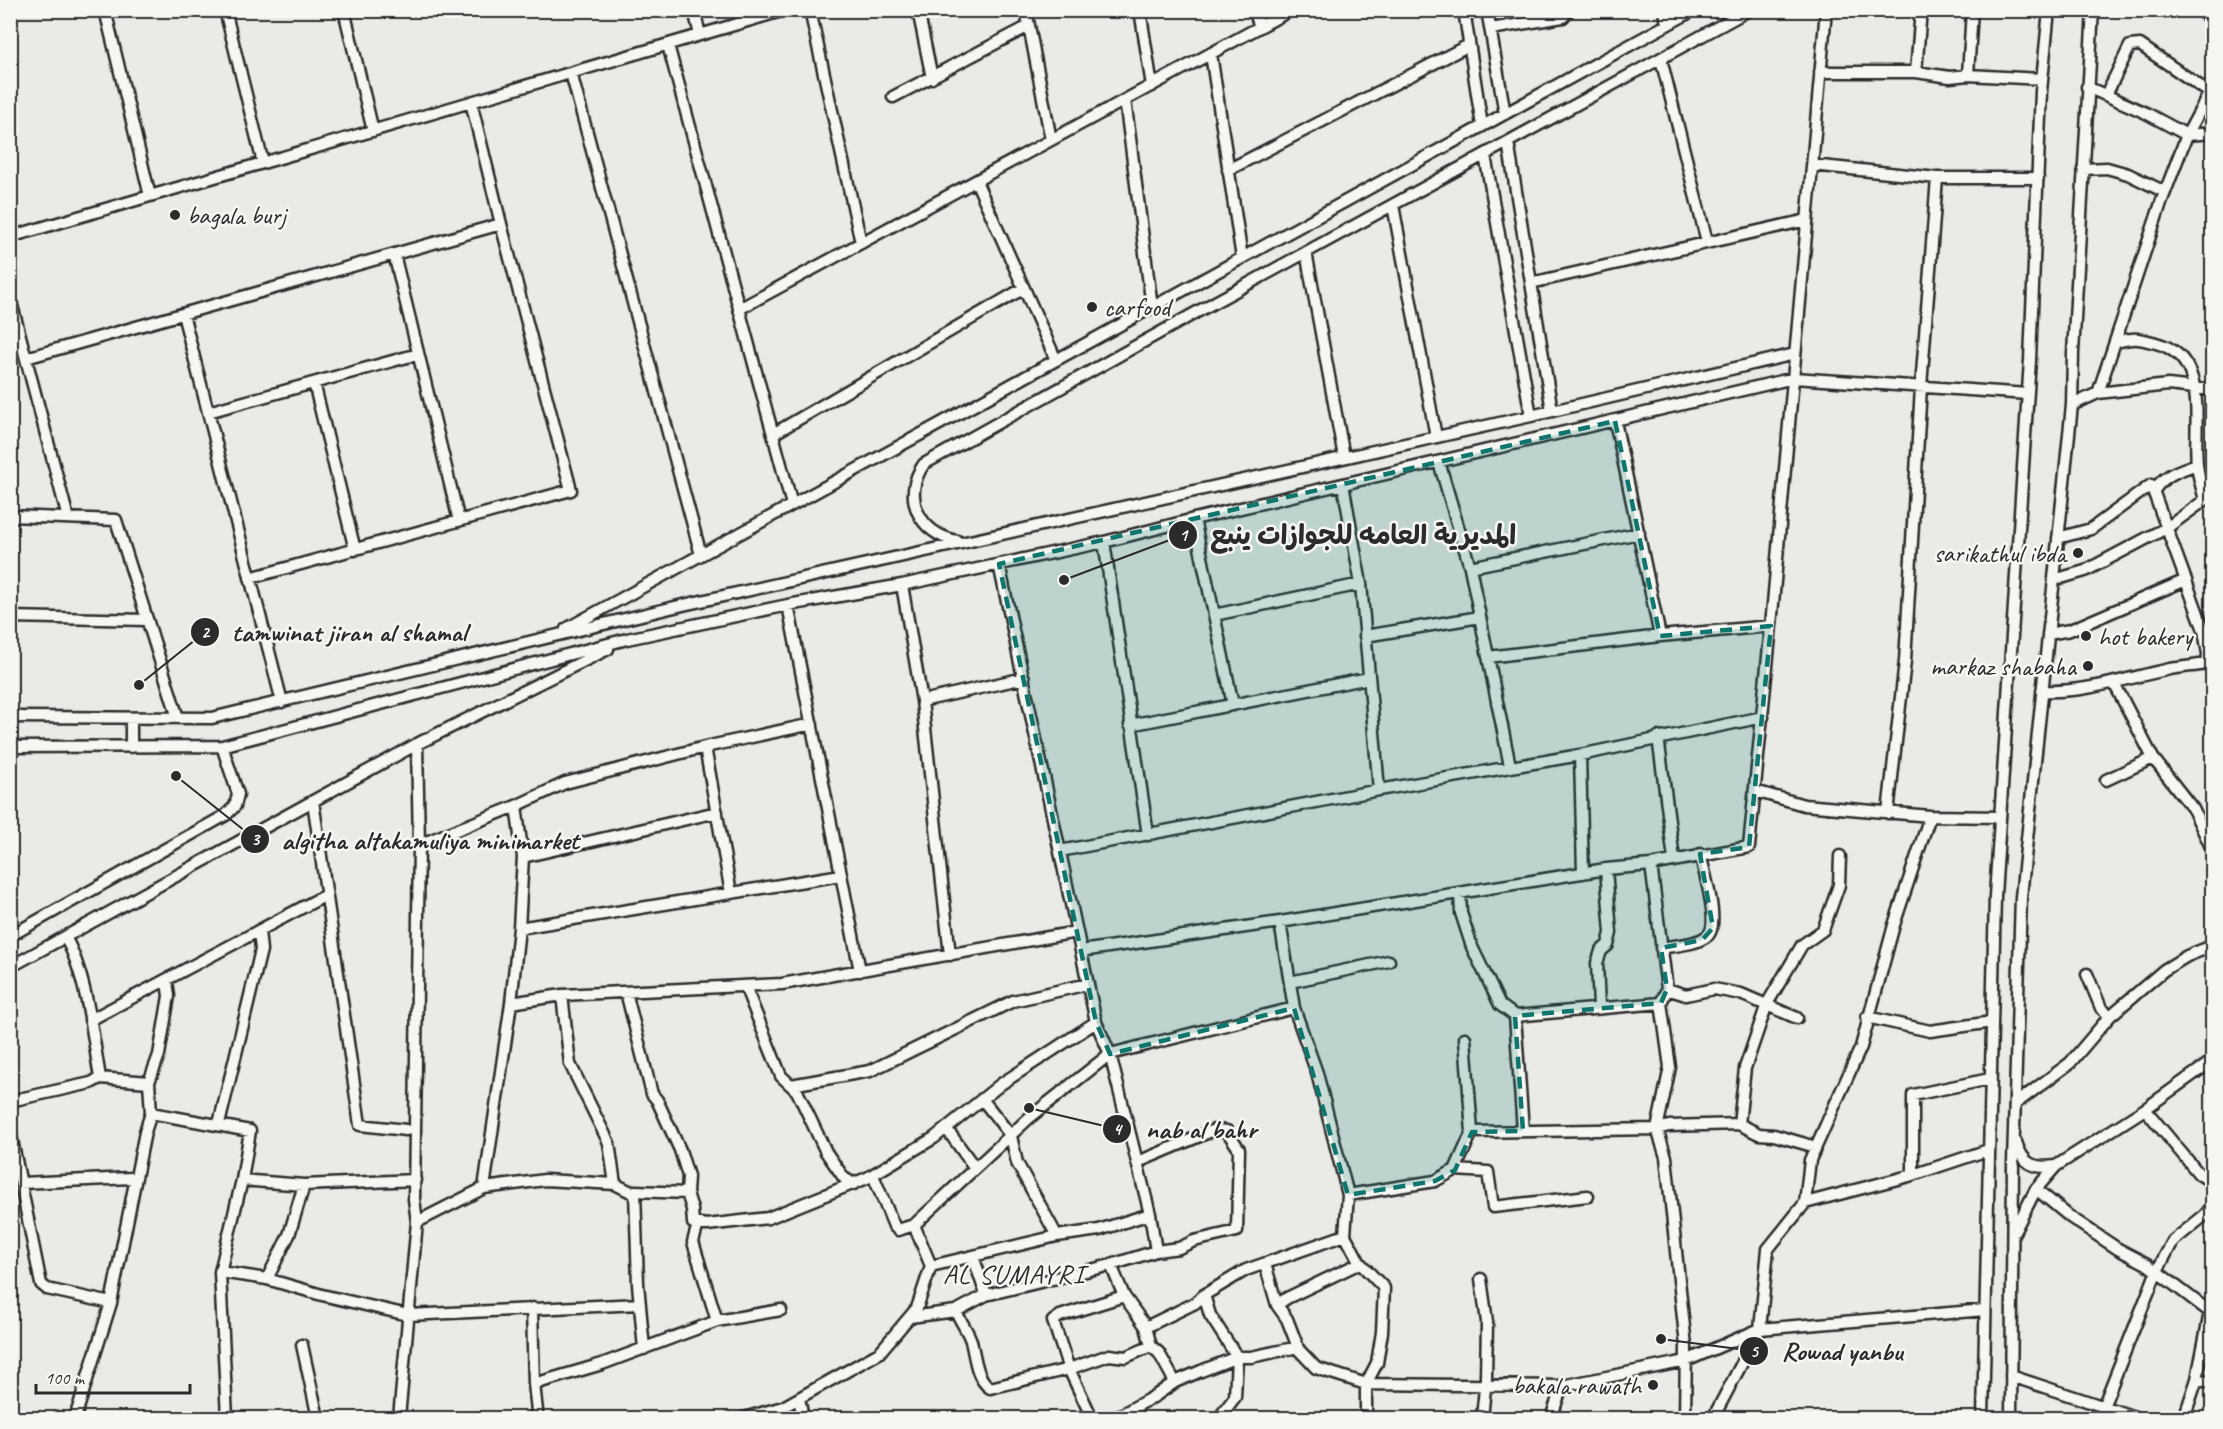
<svg xmlns="http://www.w3.org/2000/svg" width="2223" height="1429" font-family="Caveat,'Playpen Sans Arabic',sans-serif">
	<rect width="100%" height="100%" fill="#eaeae6"/>
	<filter id="ink" filterUnits="userSpaceOnUse"><feTurbulence type="fractalNoise" baseFrequency=".0167" numOctaves="2"/><feDisplacementMap in="SourceGraphic" scale="12" xChannelSelector="R" yChannelSelector="G"/><feConvolveMatrix kernelMatrix="1 2 1 2 8 2 1 2 1" color-interpolation-filters="sRGB"/></filter>
	<g filter="url(#ink)">
		<g fill="none" stroke-linecap="round" stroke-linejoin="round">
			<defs>
				<path id="minor" d="M105,10l45,186
					M225,10l38,153
					M344,10l29,121
					M694,10l6,25
					M810,10l51,233
					M918,10l14,68
					M1026,10l25,130
					M1140,10l12,76
					M1254,10l6,17
					M1464,10l18,116
					M1487,10l18,104
					M1665,10l2,15
					M2199,10l13,10
					M1491,29l72,-12 6,-7
					M668,45l124,460
					M1211,54l31,204
					M1661,59l46,183
					M1820,72h96l34,5 18,-2 74,4
					M1916,72l5,-62
					M571,73l130,482
					M1968,75l4,-65
					M2087,87l59,26 41,22 25,-2
					M2106,95l24,-49 10,-1 70,48
					M893,97l136,-71
					M1125,100l27,207
					M1508,142l44,269
					M1485,155l46,261
					M1812,165l125,13h101
					M2083,169l24,-1 21,6 37,18
					M1228,170l241,-125
					M976,181l80,179
					M1393,205l43,232
					M10,237l775,-227
					M1306,252l38,205
					M394,254l65,267
					M1531,283l276,-63
					M10,298l58,220
					M739,309l552,-299
					M183,314l99,388
					M2116,342c20,-5 21,-4 40,1 54,14 37,81 41,121 1,12 5,24 8,36
					M26,358l475,-134
					M314,383l41,167
					M2098,393l64,-193 25,-65 25,-47
					M2072,405l26,-12 70,-8 44,5
					M208,412l210,-58
					M1615,421l45,215
					M773,434l251,-146
					M1439,462l31,105 40,199
					M1343,484l18,100 18,206
					M2151,485l53,145 4,24 -1,10 5,7
					M10,516l106,4 62,198
					M1194,519l39,186
					M2058,538l33,-9 60,-44 4,4c10,-15 26,-19 42,-25
					M957,541c-38,-7 -56,-45 -33,-77l291,-162 534,-292
					M1104,542l44,293
					M1470,567l169,-34
					M250,578l321,-88 -70,-266 -30,-122
					M2054,580l31,-9 83,-44 44,-32
					M902,585l20,116 28,254
					M788,605l72,366
					M1214,615l147,-31
					M10,617l137,3
					M566,629l1128,-619
					M2048,634l22,-4 116,-50
					M1365,636l115,-19
					M1488,657l172,-21 111,-10
					M2114,683l39,75 40,51 19,40
					M2042,691c44,2 85,-13 128,-22 12,-2 24,-3 37,-5
					M922,701l102,-23
					M10,717l202,1 471,-113 848,-189 264,-62
					M1130,725l239,-47
					M1658,737l16,122
					M10,747l212,-1 405,-107 161,-34 114,-20 202,-43 90,-23 600,-141 234,16
					M131,747v-29
					M705,747l26,146
					M1580,755l3,118
					M2106,780l47,-22
					M1755,791l49,14 126,11 70,1
					M313,801l47,324 46,5
					M1888,813l17,-152 16,-274 16,-209
					M419,845l97,-39 49,-23 140,-36 107,-23
					M1060,851l319,-61 201,-35 183,-38
					M523,857l194,-45
					M1651,865l16,124 -6,14 9,64 -13,62 9,28 20,189 -1,72
					M1460,893l1,20 11,34 28,58 15,11
					M1280,922l14,86 23,65 31,122 -3,40 15,28 24,25 -2,44 -5,31 -11,21v34
					M519,928l322,-53
					M10,936l216,-121 9,-9 3,-12 -16,-48
					M65,937c21,36 28,99 35,141
					M1661,948c14,-3 35,-3 46,-12 14,-10 -3,-65 -7,-82
					M1081,951l199,-29 326,-53 45,-4 98,-18 22,-221 55,-616
					M10,967l407,-223 191,-95
					M2087,974l14,34 9,8
					M1290,982l99,-21
					M745,986l36,90 16,15 29,61 18,26 10,6
					M1667,989l19,6 28,-6 27,5 56,24
					M626,992l26,102 5,6 23,50 8,26 -1,17 5,16 1,14 14,2 61,-7 99,-40 67,-40 67,-54 95,-62
					M562,995l8,69 39,79 6,41
					M511,1003l51,-8 220,-11 295,-52
					M1599,1007l-2,-44 4,-12 7,-6 3,-12 -5,-64
					M1867,1017l63,14 62,-9
					M90,1020l236,-125
					M791,1085l79,-14 143,-70 75,-17
					M982,1099l29,37 6,27 40,73
					M10,1101l81,-18 9,-5 49,4
					M2015,1104l55,-41 40,-47 54,-46 23,-14 25,-10
					M2145,1109l54,65 13,8
					M151,1113l-2,-31 10,-27 10,-59 -2,-15
					M219,1124l42,-174 -2,-19
					M1739,1124l6,-56 22,-64 35,-59 21,-15 16,-45 1,-29
					M946,1128l29,40
					M10,1130l31,154 6,5 64,14
					M1523,1131l-8,-115 146,-13
					M1472,1132l185,-3 12,-3 70,-2 20,10 15,1 42,12
					M2016,1142c7,23 18,27 40,24
					M1455,1170l17,-38 -7,-94
					M873,1175l21,51 4,4 16,-5
					M1913,1175v-80l77,-16
					M242,1180l62,5 111,-5
					M21,1183l110,-5
					M484,1188l61,-8 70,4 16,8 4,-1
					M2036,1189l34,28 48,32 29,15 63,48 -13,67 -13,39
					M1348,1195l87,-14 20,-11 33,2 5,35 95,-11
					M1805,1203l108,-28 75,-25
					M417,1222l67,-34 27,-185 8,-75 4,-71 -7,-51
					M2014,1232l22,-43 20,-23 89,-57 67,-48
					M1156,1251l-6,-37 -40,-160 184,-46
					M973,1256l13,39
					M1265,1264l12,41 10,14 12,31 17,18 50,16 196,2 124,-25 74,-32 225,-19
					M1111,1265l13,31 22,31 5,19 8,7 16,29
					M931,1266l126,-30 42,-6 51,-16
					M220,1272l47,7 55,16 86,20 232,-11
					M267,1279l22,-44 15,-50
					M1481,1279l6,43 -1,56 -4,40
					M1204,1295l6,20 27,42 -2,40 -16,21
					M1277,1305l10,-7 73,-35
					M532,1308l2,76
					M956,1311c4,10 12,20 15,30 4,16 5,37 19,47l79,-19 40,-14 17,2 25,-11
					M910,1317l46,-6 30,-16 125,-30 45,-14 23,-3 15,-7 43,-10 2,-82 -12,-18 -13,-1 -76,32
					M717,1321l64,-11
					M1146,1327l49,-24 9,-8 42,-25 99,-35
					M302,1345l16,73
					M644,1349l-6,-65 -3,-93 52,2
					M2011,1376l127,42
					M2197,1379l15,4
					M799,1398l4,20
					M2103,1407l53,-134 17,-32 32,-26 7,-9
					M75,1418l36,-115 34,-171 6,-19 99,18 -8,49 -22,92 7,146
					M399,1418l18,-196 -3,-23 5,-354 -2,-101
					M534,1418l3,-7 -3,-27 68,-20 115,-43 -24,-79 5,-18
					M744,1418l39,-11 96,-54 38,-45 14,-42 -17,-41 115,-107 81,-64 -14,-32 -97,-458
					M1092,1418l-23,-49 -16,-48 7,-5 64,-20
					M1115,1418l40,-22 20,-14 26,-11 36,-14h14l47,-10
					M1551,1418l11,-32
					M1713,1418l47,-89 8,-80 37,-46 5,-43 51,-113 33,-122 36,-109
					M1983,1418l12,-522 35,-536 11,-269 8,-81
					M2011,1418l2,-255 8,-266 51,-492 1,-52 20,-343"/>
			</defs>
			<use href="#minor" stroke="#2b2b2b" stroke-width="15"/>
			<use href="#minor" stroke="#f6f6f2" stroke-width="10"/>
		</g>
	</g>
	<path fill="#0f766e" fill-opacity="0.2" stroke="#0f766e" stroke-width="4.5" stroke-dasharray="12 8" stroke-linejoin="round" d="M1615,421l45,215 111,-10 -22,221 -49,7 13,74 -11,12 -41,8 6,41 -6,14 -146,13 8,115 -51,1 -17,38 -20,11 -87,14 -54,-187 -184,46 -14,-32 -97,-458z"/>
	<g fill="#2b2b2b" stroke="#f6f6f2" stroke-width="2">
		<circle cx="175" cy="215" r="6"/>
		<circle cx="1092" cy="307" r="6"/>
		<circle cx="2078" cy="553" r="6"/>
		<circle cx="2086" cy="636" r="6"/>
		<circle cx="2088" cy="666" r="6"/>
		<circle cx="1653" cy="1385" r="6"/>
	</g>
	<g text-anchor="middle" dominant-baseline="central" stroke-width="5" stroke-linejoin="round" paint-order="stroke">
		<g font-size="26" fill="#2b2b2b" stroke="#f6f6f2" text-anchor="start">
			<text x="187" y="215">bagala burj</text>
			<text x="1104" y="307">carfood</text>
			<text x="2066" y="553" text-anchor="end">sarikathul ibda</text>
			<text x="2098" y="636">hot bakery</text>
			<text x="2076" y="666" text-anchor="end">markaz shabaha</text>
			<text x="1641" y="1385" text-anchor="end">bakala rawath</text>
		</g>
		<g font-size="27" letter-spacing="1.5" fill="#2b2b2b" stroke="#f6f6f2">
			<text x="1014" y="1274">AL SUMAYRI</text>
		</g>
	</g>
	<path fill="none" stroke="#2b2b2b" stroke-width="2" d="M1064 580L1183 535M139 685L205 632M176 776L255 839M1029 1108L1117 1129M1661 1339L1754 1351"/>
	<g fill="#2b2b2b" stroke="#f6f6f2" stroke-width="2">
		<circle cx="1064" cy="580" r="6"/>
		<circle cx="139" cy="685" r="6"/>
		<circle cx="176" cy="776" r="6"/>
		<circle cx="1029" cy="1108" r="6"/>
		<circle cx="1661" cy="1339" r="6"/>
		<circle cx="1183" cy="535" r="15"/>
		<circle cx="205" cy="632" r="15"/>
		<circle cx="255" cy="839" r="15"/>
		<circle cx="1117" cy="1129" r="15"/>
		<circle cx="1754" cy="1351" r="15"/>
	</g>
	<g font-size="18" text-anchor="middle" font-weight="bold" fill="#fff">
		<text x="1183" y="541">1</text>
		<text x="205" y="638">2</text>
		<text x="255" y="845">3</text>
		<text x="1117" y="1135">4</text>
		<text x="1754" y="1357">5</text>
	</g>
	<g font-size="27" text-anchor="middle" font-weight="bold" fill="#2b2b2b" stroke="#f6f6f2" stroke-width="5" stroke-linejoin="round" paint-order="stroke">
		<text x="1363" y="544">المديرية العامه للجوازات ينبع</text>
		<text x="349" y="641">tamwinat jiran al shamal</text>
		<text x="430" y="849">algitha altakamuliya minimarket</text>
		<text x="1201" y="1138">nab al bahr</text>
		<text x="1842" y="1360">Rowad yanbu</text>
	</g>
	<rect width="2223" height="1429" fill="none" stroke="#f6f6f2" stroke-width="36"/>
	<rect x="18" y="18" width="2187" height="1393" fill="none" stroke="#2b2b2b" stroke-width="2" filter="url(#ink)"/>
	<path d="M36 1384v9h154v-9" fill="none" stroke="#2b2b2b" stroke-width="3"/>
	<text x="45" y="1384" font-size="18" fill="#2b2b2b" stroke="#f6f6f2" stroke-width="4.5" paint-order="stroke">100 m</text>
</svg>
